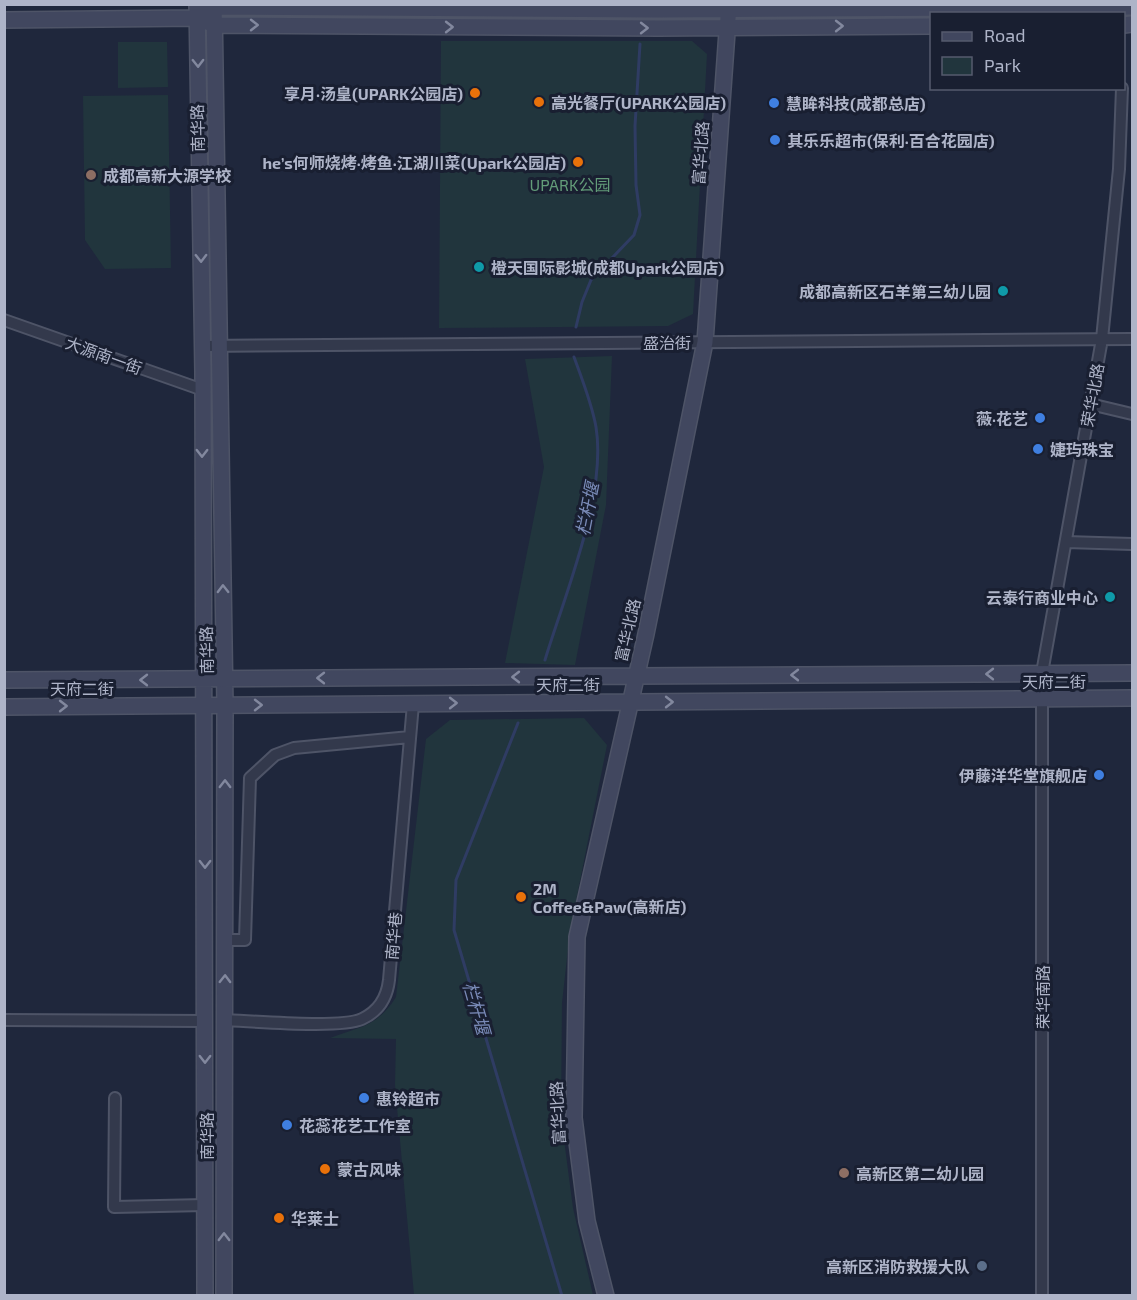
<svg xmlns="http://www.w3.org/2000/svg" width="1137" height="1300" font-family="'Exo 2','Noto Sans SC',sans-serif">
	<rect width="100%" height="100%" fill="#1f273c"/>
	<path fill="#21353d" d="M441,41h251l15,13 -14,260 -25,12 -229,2z
		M118,42h49l1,45 -50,1z
		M168,95l3,173 -66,1 -20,-29 -2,-144z
		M612,356l-6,149 -31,160 -70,-2 39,-196 -19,-108z
		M584,718l23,27 -37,186 -8,72 -1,114 12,91 20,87h-179l-19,-210 1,-46 -66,-1c30,-11 48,-12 66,-41l30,-258 24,-19z"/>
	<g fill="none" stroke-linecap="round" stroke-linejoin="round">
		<path stroke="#2f3c63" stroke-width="3" d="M576,327l6,-25 9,-22 43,-45 6,-20 -4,-30 -1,-59 5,-82
			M545,660c20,-66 62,-165 51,-233 -4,-23 -14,-48 -22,-70
			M518,723l-62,157 -2,50 108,366"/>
		<defs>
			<path id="street" d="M4,320l199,70
				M202,346l930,-7
				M1090,404l42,10
				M1066,542l66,2
				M225,940h20l5,-162 25,-23 19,-7 116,-11
				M4,1020l201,1
				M224,1020c29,1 116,9 138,-1 17,-8 25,-21 27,-39l24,-276
				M115,1098l-1,109 91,-2
				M1042,1296v-623l60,-334 17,-170 3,-81"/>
			<path id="secondary" d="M197,4l6,369 2,923
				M214,4l11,701 -1,591
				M4,20l193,-2 17,-11 444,3 474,-3
				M205,21l9,4 444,3 274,-2
				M1124,25l8,-1
				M4,680l1128,-7
				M4,707l1128,-9
				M606,1296l-19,-75 -13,-103 3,-181 69,-303 59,-292 24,-338"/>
		</defs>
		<use href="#street" stroke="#4e5467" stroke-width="14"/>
		<use href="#secondary" stroke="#4e5467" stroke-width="18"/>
		<use href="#street" stroke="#33394c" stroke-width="10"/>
		<use href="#secondary" stroke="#41475f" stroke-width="15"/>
	</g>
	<defs><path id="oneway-chevron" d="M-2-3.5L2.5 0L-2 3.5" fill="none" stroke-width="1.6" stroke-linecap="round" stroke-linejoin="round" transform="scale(1.5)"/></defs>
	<g stroke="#82889e">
		<use href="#oneway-chevron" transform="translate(254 25)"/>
		<use href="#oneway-chevron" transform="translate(839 26)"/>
		<use href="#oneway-chevron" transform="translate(449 27)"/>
		<use href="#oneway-chevron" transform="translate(644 28)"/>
		<use href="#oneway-chevron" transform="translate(198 63) rotate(89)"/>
		<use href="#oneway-chevron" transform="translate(201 258) rotate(89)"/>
		<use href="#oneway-chevron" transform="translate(202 453) rotate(90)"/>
		<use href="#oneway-chevron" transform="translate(223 589) rotate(-91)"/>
		<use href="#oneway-chevron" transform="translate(990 674) rotate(180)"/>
		<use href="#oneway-chevron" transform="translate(795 675) rotate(180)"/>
		<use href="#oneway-chevron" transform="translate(516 677) rotate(180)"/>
		<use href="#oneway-chevron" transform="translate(321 678) rotate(180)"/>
		<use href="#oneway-chevron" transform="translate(144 680) rotate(180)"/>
		<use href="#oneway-chevron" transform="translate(669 702)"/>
		<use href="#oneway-chevron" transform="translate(453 703)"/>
		<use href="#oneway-chevron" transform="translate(258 705)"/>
		<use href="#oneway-chevron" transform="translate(63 706)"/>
		<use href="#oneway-chevron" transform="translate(225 784) rotate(-90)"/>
		<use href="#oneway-chevron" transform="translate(205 864) rotate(90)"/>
		<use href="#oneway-chevron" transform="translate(225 979) rotate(-89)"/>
		<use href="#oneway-chevron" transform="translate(205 1059) rotate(90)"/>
		<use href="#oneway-chevron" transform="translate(224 1237) rotate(-90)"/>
	</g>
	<g fill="#e8710a" stroke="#191f31" stroke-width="2">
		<circle cx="475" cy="93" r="6"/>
		<circle cx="539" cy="102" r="6"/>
		<circle cx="578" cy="162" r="6"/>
		<circle cx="521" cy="897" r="6"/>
		<circle cx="325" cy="1169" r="6"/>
		<circle cx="279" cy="1218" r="6"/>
	</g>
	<g fill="#3f7fe0" stroke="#191f31" stroke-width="2">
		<circle cx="774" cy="103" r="6"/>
		<circle cx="775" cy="140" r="6"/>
		<circle cx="1040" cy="418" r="6"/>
		<circle cx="1038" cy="449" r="6"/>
		<circle cx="1099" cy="775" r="6"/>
		<circle cx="364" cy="1098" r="6"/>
		<circle cx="287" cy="1125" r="6"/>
	</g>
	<g fill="#8d6e63" stroke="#191f31" stroke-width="2">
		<circle cx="91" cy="175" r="6"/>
		<circle cx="844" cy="1173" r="6"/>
	</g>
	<g fill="#0f9aa8" stroke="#191f31" stroke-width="2">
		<circle cx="479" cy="267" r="6"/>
		<circle cx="1003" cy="291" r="6"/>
		<circle cx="1110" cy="597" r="6"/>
	</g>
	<circle fill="#5c6f8a" stroke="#191f31" stroke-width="2" cx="982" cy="1266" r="6"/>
	<g text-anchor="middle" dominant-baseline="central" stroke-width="6" stroke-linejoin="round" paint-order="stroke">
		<g font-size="16" font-weight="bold" fill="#aeb4c8" stroke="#191f31" text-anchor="start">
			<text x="463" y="93" text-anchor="end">享月·汤皇(UPARK公园店)</text>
			<text x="551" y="102">高光餐厅(UPARK公园店)</text>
			<text x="786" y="103">慧眸科技(成都总店)</text>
			<text x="787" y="140">其乐乐超市(保利·百合花园店)</text>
			<text x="566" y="162" text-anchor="end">he’s何师烧烤·烤鱼·江湖川菜(Upark公园店)</text>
			<text x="103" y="175">成都高新大源学校</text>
			<text x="491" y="267">橙天国际影城(成都Upark公园店)</text>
			<text x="991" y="291" text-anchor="end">成都高新区石羊第三幼儿园</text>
			<text x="1028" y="418" text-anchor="end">薇·花艺</text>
			<text x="1050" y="449">婕玙珠宝</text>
			<text x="1098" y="597" text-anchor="end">云泰行商业中心</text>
			<text x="1087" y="775" text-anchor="end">伊藤洋华堂旗舰店</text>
			<text x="533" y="888">2M<tspan x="533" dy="18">Coffee&amp;Paw(高新店)</tspan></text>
			<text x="376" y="1098">惠铃超市</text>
			<text x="299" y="1125">花蕊花艺工作室</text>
			<text x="337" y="1169">蒙古风味</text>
			<text x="856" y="1173">高新区第二幼儿园</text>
			<text x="291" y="1218">华莱士</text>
			<text x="970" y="1266" text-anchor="end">高新区消防救援大队</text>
		</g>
		<g font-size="16" fill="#aeb4c8" stroke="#191f31">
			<text transform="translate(197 128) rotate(-91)">南华路</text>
			<text transform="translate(700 153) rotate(-86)">富华北路</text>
			<text x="667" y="342">盛治街</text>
			<text transform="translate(104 355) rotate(20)">大源南一街</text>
			<text transform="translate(1092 395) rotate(-80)">荣华北路</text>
			<text transform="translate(627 630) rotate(-77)">富华北路</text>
			<text transform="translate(206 650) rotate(-91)">南华路</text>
			<text x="1054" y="681">天府二街</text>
			<text x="568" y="684">天府二街</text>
			<text x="82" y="688">天府二街</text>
			<text transform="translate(393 936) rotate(-85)">南华巷</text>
			<text transform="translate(1042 997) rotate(-90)">荣华南路</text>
			<text transform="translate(557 1113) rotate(-93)">富华北路</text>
			<text transform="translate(206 1136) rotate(-90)">南华路</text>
		</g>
		<g font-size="16" fill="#639c79" stroke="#191f31">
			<text x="570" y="184">UPARK公园</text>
		</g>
		<g font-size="18" font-style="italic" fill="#7a8bb8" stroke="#191f31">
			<text transform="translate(587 509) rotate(-79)">栏杆堰</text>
			<text transform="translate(477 1008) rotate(74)">栏杆堰</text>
		</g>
	</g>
	<rect width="1137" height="1300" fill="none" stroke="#aeb4c8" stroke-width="12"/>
	<rect x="930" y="12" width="195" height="78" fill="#191f31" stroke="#555b6d" stroke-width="1.5"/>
	<rect x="942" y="32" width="30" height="9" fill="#41475f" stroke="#555b6d" stroke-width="1.5"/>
	<text x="984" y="42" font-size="18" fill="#aeb4c8">Road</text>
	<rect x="942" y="57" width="30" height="18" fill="#21353d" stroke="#555b6d" stroke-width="1.5"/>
	<text x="984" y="72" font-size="18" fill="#aeb4c8">Park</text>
</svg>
